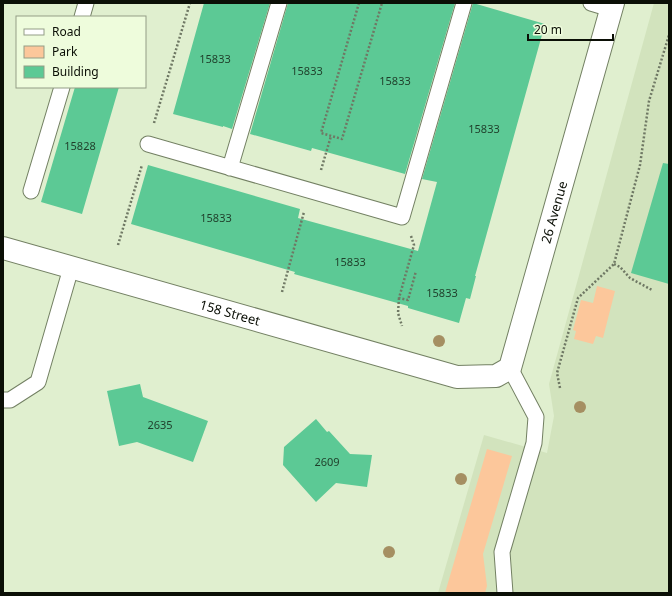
<svg xmlns="http://www.w3.org/2000/svg" width="672" height="596" font-family="'Noto Sans',sans-serif">
	<rect width="100%" height="100%" fill="#e0efcf"/>
	<path fill="#d2e3bd" d="M654,3h15v590h-231l46,-158 63,18 7,-37 -5,-32z"/>
	<path fill="#fcc79b" d="M597,286l18,5 -12,47 -7,-2 -3,8 -19,-5 2,-8 -3,-1 8,-30 12,3z
		M487,449l25,7 -29,98 4,32 -2,7h-40z"/>
	<path fill="#5cc995" d="M204,3h66l-38,126 -9,-3v1l-50,-13z
		M288,3h167l-50,171 -93,-26 -1,3 -61,-17z
		M473,3l72,21 -70,252h1l-6,23 -4,-1 -7,25 -51,-15v-2l-114,-32 1,-2 -164,-48 17,-59 152,44 -2,9 120,33 19,-69 -15,-3z
		M75,87h44l-37,127 -41,-12z
		M663,163l6,1v120l-38,-11z
		M140,384l3,13 65,24 -15,41 -56,-20 -18,4 -12,-55z
		M316,419l11,13 2,-1 21,23 22,1 -5,32 -31,-4 -20,19 -33,-37 1,-18z"/>
	<g fill="none" stroke-linecap="round" stroke-linejoin="round">
		<defs>
			<path id="lane" d="M591,3l20,6
				M82,17l4,-14
				M148,144l254,73 62,-214
				M230,168l49,-165
				M31,191l31,-104
				M3,400h7l28,-18 33,-114
				M505,593l-3,-41 32,-109 2,-26 -26,-49"/>
			<g id="street">
				<path id="s1" d="M3,248l454,129 39,-1 14,-8 103,-365"/>
			</g>
		</defs>
		<use href="#lane" stroke="#738063" stroke-width="17"/>
		<use href="#street" stroke="#738063" stroke-width="24"/>
		<path stroke="#6f7864" stroke-width="2.5" stroke-dasharray="2 2" stroke-linecap="butt" d="M359,3l-38,130 21,6 40,-136
			M154,123l36,-120
			M321,170l10,-34
			M411,236l3,9 -15,53 9,2 8,-29
			M118,245l24,-80
			M614,264l6,3 10,11 22,12
			M282,292l22,-80
			M399,298l-1,15 4,13
			M560,388l-3,-15 21,-75 36,-34 26,-99 9,-64 20,-66"/>
		<use href="#lane" stroke="#fff" stroke-width="15"/>
		<use href="#street" stroke="#fff" stroke-width="22"/>
	</g>
	<g fill="#a58f62">
		<circle cx="439" cy="341" r="6"/>
		<circle cx="580" cy="407" r="6"/>
		<circle cx="461" cy="479" r="6"/>
		<circle cx="389" cy="552" r="6"/>
	</g>
	<g text-anchor="middle" dominant-baseline="central" stroke-width="4" stroke-linejoin="round" paint-order="stroke">
		<g font-size="11" fill="#1f3e2a">
			<text x="215" y="58">15833</text>
			<text x="307" y="70">15833</text>
			<text x="395" y="80">15833</text>
			<text x="484" y="128">15833</text>
			<text x="80" y="145">15828</text>
			<text x="216" y="217">15833</text>
			<text x="350" y="261">15833</text>
			<text x="442" y="292">15833</text>
			<text x="160" y="424">2635</text>
			<text x="327" y="461">2609</text>
		</g>
		<g font-size="13" fill="#0b0f06" stroke="#eefcdc">
			<text stroke="none"><textPath href="#s1" startOffset="689">26 Avenue</textPath></text>
			<text stroke="none"><textPath href="#s1" startOffset="236">158 Street</textPath></text>
		</g>
	</g>
	<rect width="672" height="596" fill="none" stroke="#0b0f06" stroke-width="8"/>
	<rect x="16" y="16" width="130" height="72" fill="#eefcdc" stroke="#939d86"/>
	<rect x="24" y="29" width="20" height="6" fill="#ffffff" stroke="#939d86"/>
	<text x="52" y="36" font-size="12" fill="#0b0f06">Road</text>
	<rect x="24" y="46" width="20" height="12" fill="#fcc79b" stroke="#939d86"/>
	<text x="52" y="56" font-size="12" fill="#0b0f06">Park</text>
	<rect x="24" y="66" width="20" height="12" fill="#5cc995" stroke="#939d86"/>
	<text x="52" y="76" font-size="12" fill="#0b0f06">Building</text>
	<path d="M528 34v6h85v-6" fill="none" stroke="#0b0f06" stroke-width="2"/>
	<text x="534" y="34" font-size="12" fill="#0b0f06" stroke="#eefcdc" stroke-width="3" paint-order="stroke">20 m</text>
</svg>
